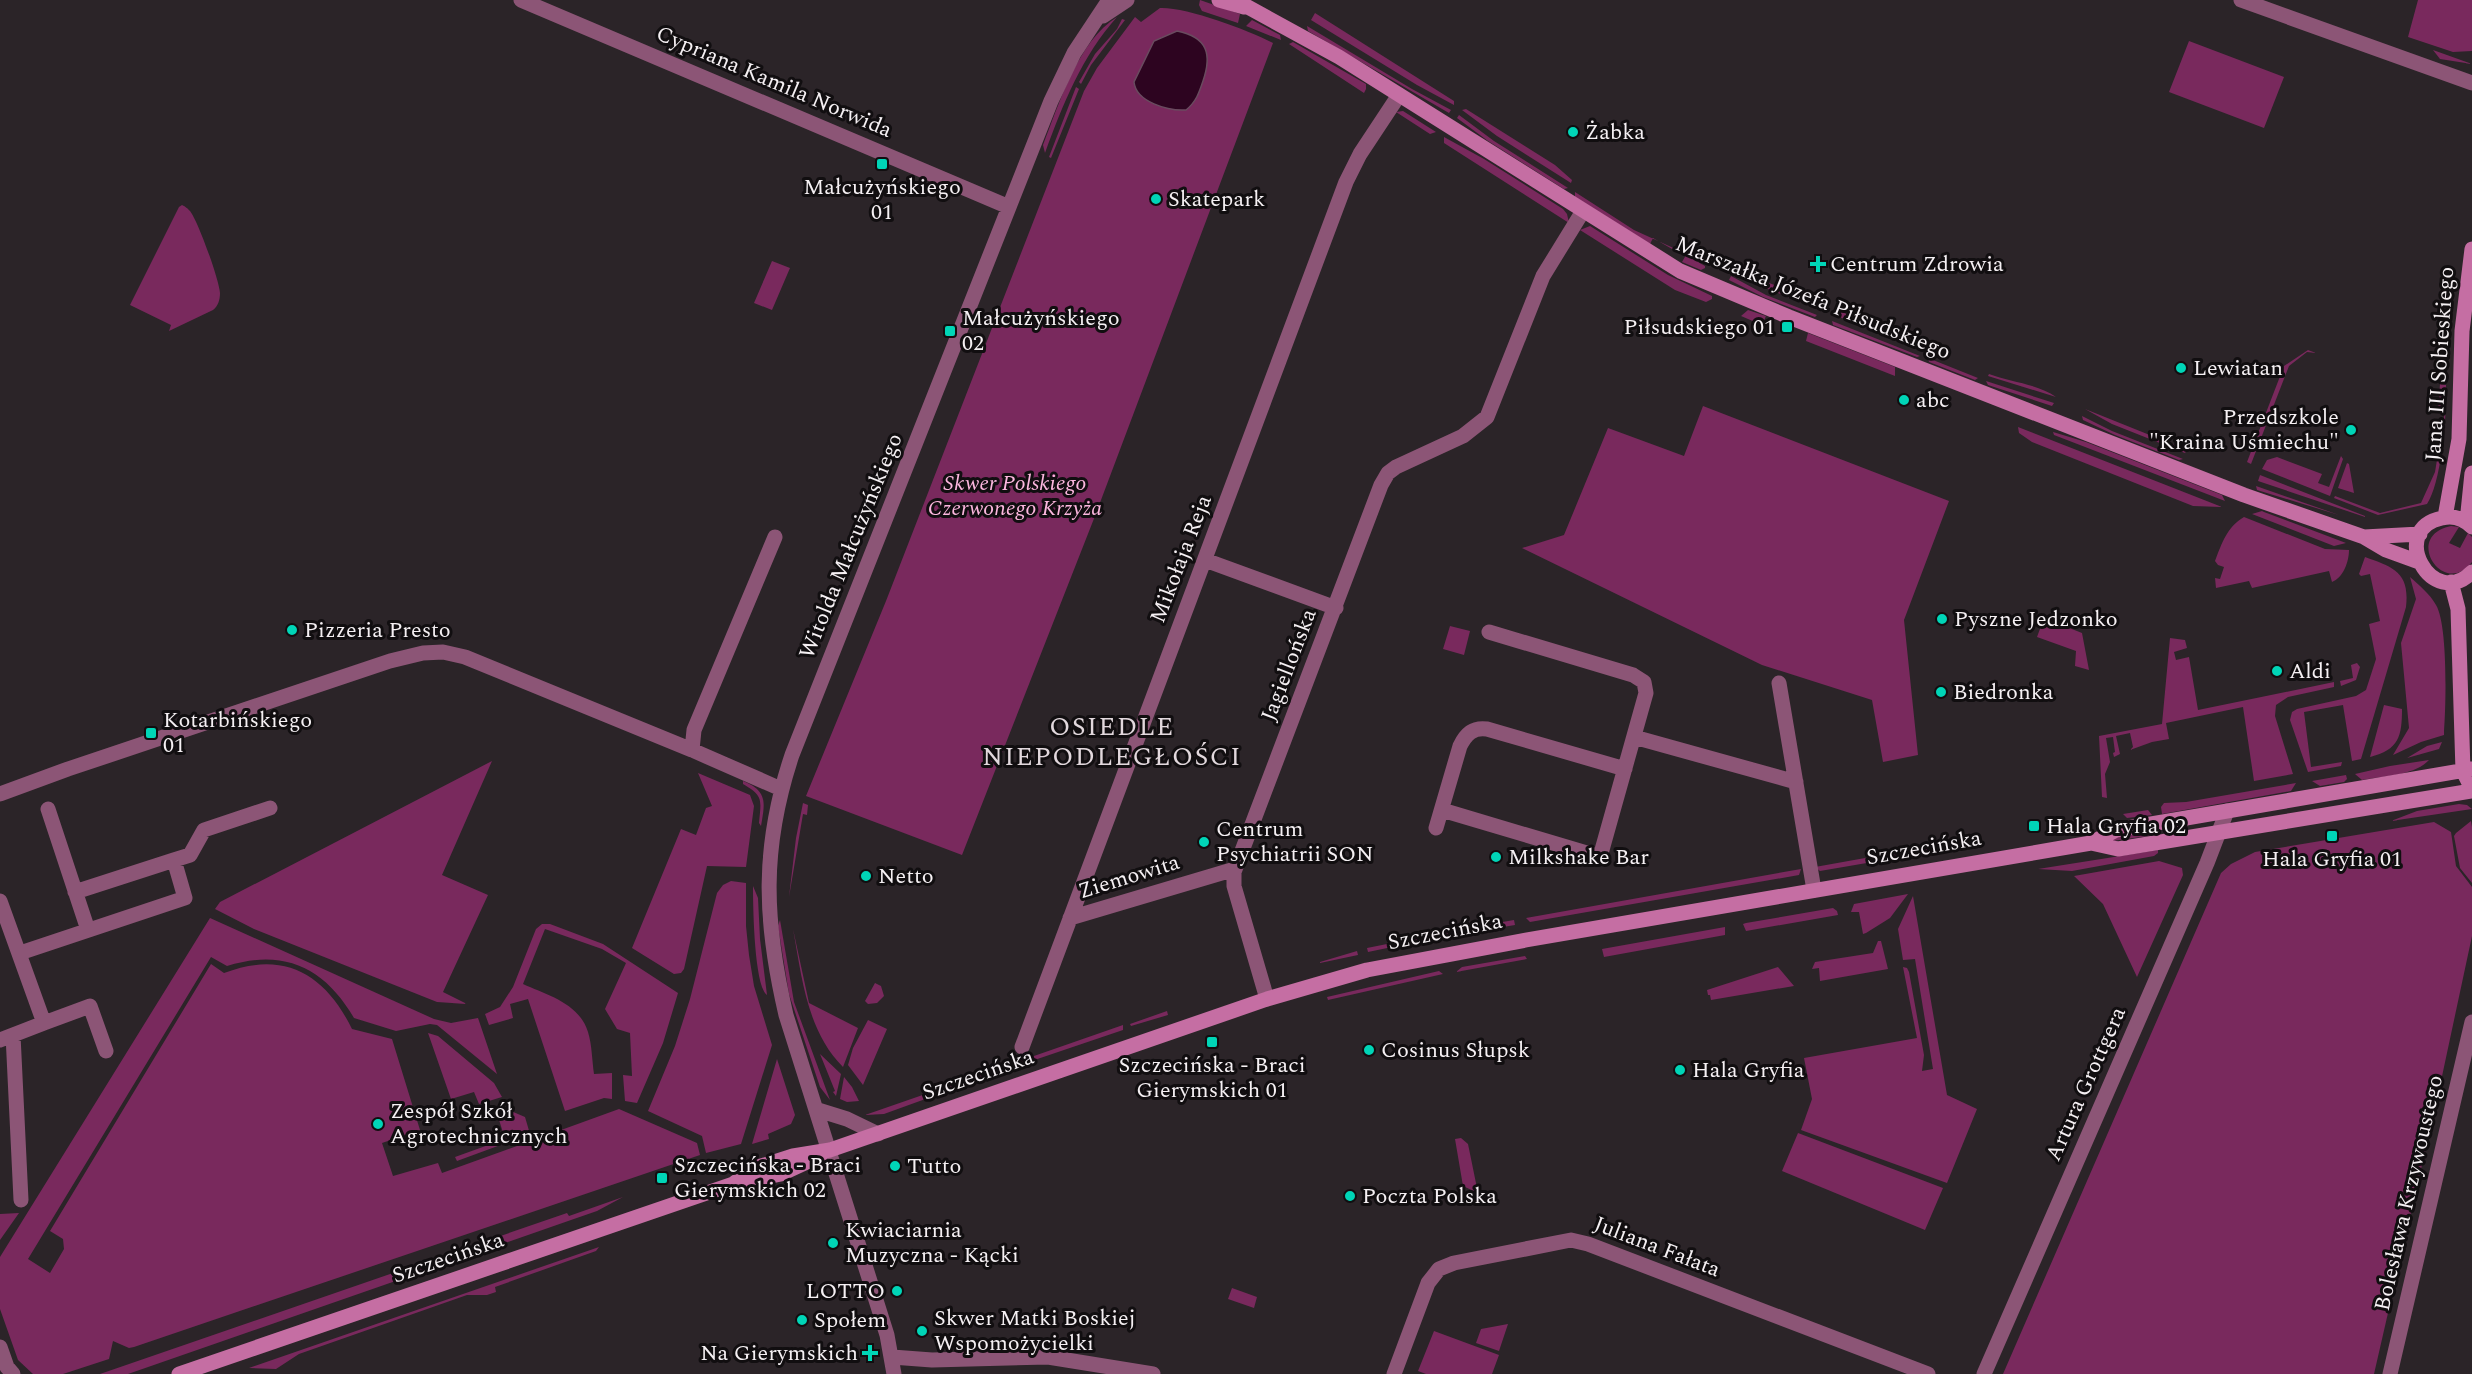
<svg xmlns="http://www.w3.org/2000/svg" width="2472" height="1374" font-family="Spectral,serif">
	<rect width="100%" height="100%" fill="#2b2428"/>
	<path fill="#79295d" d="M1200,0l40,14 -2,9 -36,-12 -3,-6z
		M2418,0h54v51l-19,1 -45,-15z
		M1160,8c27,-1 88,22 113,35l-178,473 -133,339 -156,-59 80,-195 198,-510 13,-23 38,-51 6,5z
		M1315,13l139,88v4l-37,-20 -106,-65z
		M1117,17c-35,39 -54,87 -72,136l-2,-8c16,-41 35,-104 74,-128z
		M1122,19l3,1 -34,45 -10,19 -2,-2 16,-28 22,-25z
		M1252,20l28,15 1,5 -35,-14z
		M1307,26l105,63 39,21 -2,3 -141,-82z
		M2189,41l95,36 -20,51 -95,-36z
		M1293,42l73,42v5l-2,4 -75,-49z
		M2433,50l39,14 -32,-5z
		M1076,87l3,2 -28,69 -2,-1z
		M1466,109l89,56 17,15 -1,3 -74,-47 -35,-26z
		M1403,111l33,21 -6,2 -34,-22z
		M1459,115l35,26 74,47 -4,1 -76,-48 -31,-23z
		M1444,137l40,22 79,50 4,5 2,9 -125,-80z
		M1575,192l59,38 46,21 -1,2 -26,-15 -3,6 -75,-47z
		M182,205c4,2 5,3 8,6 8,10 29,68 30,82 0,7 -2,13 -7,17l-44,21 2,-6 -41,-20 49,-98z
		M1590,226l78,49 44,21v3l-6,3 -31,-12 -95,-60z
		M1686,255l19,11v2l-4,2 -19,-8z
		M772,261l18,7 -18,42 -18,-7z
		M1734,269l91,36 -2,6 -55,-22 -35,-19z
		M1731,276l35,19 51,20 -2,2 -52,-20 -34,-17z
		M1835,309l89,39 -1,2 -91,-36z
		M1748,310l18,6 -4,9 -21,-9z
		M1832,321l88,35 -3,1 -84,-32z
		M1808,333l87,34v9l-89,-35z
		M2308,350l8,3 -9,-1 -18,14 -38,98 -4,-2 37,-96z
		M1928,358l50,20 -3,2 -46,-18z
		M1989,374c21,8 49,10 67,23l-68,-21z
		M1986,381l68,22 -2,3 -64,-21z
		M2440,384l6,1c1,27 -4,97 -19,119l-49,11 -44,-17 1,-2 45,17 41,-10 14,-31 10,-61 -7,-1z
		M1703,406l246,95 -45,119 14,135 -35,7 -11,-62 -110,-35 -240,-117 42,-13 44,-107 76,28z
		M2085,409l102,41 -2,3 -73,-29z
		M2082,416l30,15 71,28 -4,1 -64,-25 -32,-15z
		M2018,427l204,80 -29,-1 -161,-64 -13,-9z
		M2053,432l33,10 136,53 3,6 -171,-66z
		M2341,456l2,3 -13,37 -68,-27 5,-9 10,-3 45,17 -4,9 11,4z
		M2347,463l2,1 5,29 -16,-5z
		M2260,475l105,41v1l-107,-36z
		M2256,486l83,29 -82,-25z
		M2262,511l2,1 82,31 -12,3 -82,-32z
		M2244,517l81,32 24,1c0,12 -6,28 -17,32l-3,-11 -77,17 -3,-7 -33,7 -1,-10 5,1 4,-12 -6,-2 -3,-4c7,-18 12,-34 29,-44z
		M2451,526l8,1 -10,16 11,5 8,-15 4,4v25c-28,37 -70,-26 -21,-36z
		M2365,557c28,10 45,15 41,50l-45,152 -9,2 -9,-56 -39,7 7,55 31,-5 -1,4 -33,6 -18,-52 2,-8 5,-3 59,-13 10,-6 10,-31 -7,-35 11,-3 -10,-47 -9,2 -2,-2z
		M2410,577c9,8 20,17 26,28 12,20 10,101 8,126v4l-23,7 -28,13 16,-27 -8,-85 15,-44z
		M2044,618l38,15 7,37 -14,-4 1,-15 -39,-14z
		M1450,626l20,5 -6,24 -21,-6z
		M2170,638l15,2 2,8 -13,4 2,8 13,-3 9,53 136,-28v5l-46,10 -12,8 -1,11 18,58 -39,7 -11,-74 -77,16 3,16 -17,3 -22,8 3,-3 -3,-14 -14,3 4,18 -6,3 -1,-4 2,-1 -2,-15 -7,1 4,24 -5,12 2,24 -5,-1 -3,-61 63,-12z
		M2357,663l3,4 -4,13 -15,6 -1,-5 13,-3 -2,-13z
		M2384,705l18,4c0,27 -3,41 -32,48z
		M2442,742l-3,7 -32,9 20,-12z
		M2429,760c-15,16 -46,16 -67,20l-7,-6 35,-8z
		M492,761l-50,114 46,20 -45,97 24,12 -30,-2 -183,-73 -39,-20 5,-7z
		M698,773l52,22 4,11 -8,61 -39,-1 -23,103 -3,4 -7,1 -42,-26 49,-119 15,6 10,-27 6,-2z
		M2346,775l1,4 -3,3 -24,4 -8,-5z
		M743,781c25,10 22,22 18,45l-2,-3c2,-23 5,-27 -16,-39z
		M2296,783l-5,8 -129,23 -1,-7 3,-4 22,-1z
		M803,803l5,2 -1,10 -4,-1 -14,83 7,-59z
		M2459,804l8,1 5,4 -81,12 26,-10z
		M2148,810l4,5 -25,3 -4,-4z
		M2471,821l1,6v56l-12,-15 -6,-32 2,-3z
		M2434,822l17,10 5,34 16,21v49l-34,159 -64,279h-371l218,-501 10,-9 24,-12z
		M2155,831v4l-50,7v-3z
		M1932,846l-1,6 -111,19 -5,-4z
		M2158,850v3l-4,3 -82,15 -34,-2z
		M2159,861l23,7 1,7 -46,102 -34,-73 -29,-28z
		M1801,869l-2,6 -269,47 -4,-4z
		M731,881l15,2v43l3,29 5,31 18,59 -31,99 -35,9 -4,-17 -54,-25 27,-65 15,-47 27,-106 6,-8z
		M753,886l5,12 2,41 7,56c-13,-9 -14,-91 -14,-109z
		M1908,894l-18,24 -24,15 -3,1 -4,-22h-8l3,-8z
		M1913,896l34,199 30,14 -30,74 -146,-53 11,-31 -8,-41 113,-20 -14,-71 4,1 2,4 15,83 -2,16 11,-2 -18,-110 -12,1 -5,-31z
		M1833,908l4,3 1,4 -92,16 -3,-7 3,-1z
		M210,918l224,101 17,4 27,-5 19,56 -60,-49 -7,-1 -34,7 -42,-13c-29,-50 -70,-70 -127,-52l-16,-9 -183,302 22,14 14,-24 -1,-10 -13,-8 161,-267 13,9c60,-23 101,1 128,56l40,10 28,91 -38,13 11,33 45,-13 4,10 177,-64 78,34 3,12 -566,192 -5,1 -16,-7 -4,18 -46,15h-30l-15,-14 -18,-51v-52z
		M780,920l14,82 36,98 -10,-13 -31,-93 -11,-68z
		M1514,920l1,5 -79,13 -3,-4z
		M542,924h8l53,20 75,49 -15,50 -26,60 -12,-2 -2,-26 9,1 -2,-43 -13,-4 -12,-20 21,-46 -24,-14 -57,-20 -22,55c24,11 56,19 65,48 4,13 4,28 6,42l18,-1v26l-8,-1 -39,13 -37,-112 -18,5 3,14 -24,7 -4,-11 15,-7 13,-20 23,-58z
		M1725,927v8l-121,22 -2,-8z
		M793,929l16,74 49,25 -15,39c-36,-36 -41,-89 -50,-138z
		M1422,937l-1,4 -53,11 -1,-4z
		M1878,941h3l7,28 -68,12 -1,-13 -7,1 3,-7 58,-9z
		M1357,951l1,4 -38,8v-1z
		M1525,956l2,3 -71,13 6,-5z
		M1778,967l16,19 -83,14 -1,-5h-2l-1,-5z
		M1439,971l4,3 -115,26 -1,-3z
		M875,983l6,3 3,10 -7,7 -9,1 -3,-3z
		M1167,1011l1,4 -37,11 -1,-2z
		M868,1020l19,9 -24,56 -15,-20 5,-17z
		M1123,1025v5l-151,51 -1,-3z
		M428,1033l10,3 56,47 8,14 -23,7 -5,-12 -23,7z
		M820,1054l21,20 -5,22 -3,-4 2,-1z
		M777,1059l18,56 -4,9 -23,10 1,5 -17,5z
		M844,1077l8,10 7,14 -12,1 -7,-3z
		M963,1081l1,4 -80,29 -19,1z
		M499,1106l26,11 5,17 -73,27 -2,-4 50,-18 -10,-32z
		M1798,1133l145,55 -18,42 -143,-59z
		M1461,1138l7,6 10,49 -15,-7 -8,-47z
		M623,1197l-26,14 -26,9 -443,154h-28l467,-161 2,3z
		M19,1213l-19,27v-26z
		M599,1247l-3,4 -101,36 1,5 -9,3h-20l-168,59 -23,15 -27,-1z
		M1232,1288l25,9 -3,11 -26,-9z
		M1508,1324l-9,27 -23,-8 5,-14z
		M1434,1331l65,24 -7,19h-66l-8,-3z"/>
	<path fill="#2d0420" stroke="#694b5f" stroke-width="1.5" d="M1177,31c31,6 35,24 26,50 -4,12 -7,21 -17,29 -18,1 -50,-8 -52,-28l20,-41z"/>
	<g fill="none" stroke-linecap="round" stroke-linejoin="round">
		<path stroke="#8c5576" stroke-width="15" d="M521,0l488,207
			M2241,0l231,83
			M1103,16l24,-16
			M1205,560l131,48
			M1779,683l35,207
			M1634,737l162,45
			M692,750l2,-20 81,-193
			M0,794l68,-25 322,-108 33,-8 20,-1 22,5 227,93 89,39
			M48,809l40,121
			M1442,810l158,47 46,-164 -2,-11 -11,-7 -144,-43
			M1436,828l24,-82c6,-12 13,-19 27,-17l138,40
			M75,892l99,-32
			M0,901l44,122 -44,17
			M1070,918l165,-49
			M20,953l165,-55 -11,-38 16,-5 14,-25 66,-22
			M1267,999l-33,-113v-14l147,-387 7,-12 8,-6 67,-31 24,-19 56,-141 40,-65
			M44,1023l46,-17 16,45
			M13,1035l8,165
			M1022,1047l324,-865 14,-28 39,-59
			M818,1110l29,9 31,15
			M0,1347l7,20 6,7
			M892,1357l40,3 116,-3 105,17
			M894,1374l-7,-39 -101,-320c-22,-94 -25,-167 6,-260l259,-654 23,-48 35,-53
			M1394,1374l34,-91 11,-14 15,-6 117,-23 17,4 340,130
			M1984,1374l223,-511 20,-52
			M2390,1374l82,-352"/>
		<path stroke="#c56ea3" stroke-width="15" d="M1219,0l25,7
			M1235,0l104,57 341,214 109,46 455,178 120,42 22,13 33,12
			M2445,517l14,-78 3,-108 10,-82
			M2467,522l5,-49
			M2472,527c-8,-8 -18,-12 -30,-9 -55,11 -10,94 30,54
			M2364,537l56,-3
			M2451,582l7,27 5,162 9,18
			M2091,843l27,6 354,-58
			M733,1184l22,-16 38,-12 37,-6 437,-151 100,-29 159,-30 565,-97 25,-13 356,-61
			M179,1374l554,-190 48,-10 39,-18"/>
	</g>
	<g fill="#00d5b7" stroke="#110e10" stroke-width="2">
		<circle cx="1573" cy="132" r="6"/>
		<rect x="876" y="158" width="12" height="12" rx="3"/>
		<circle cx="1156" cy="199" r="6"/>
		<path d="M1815 255h6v6h6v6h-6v6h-6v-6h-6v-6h6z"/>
		<rect x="1781" y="321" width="12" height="12" rx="3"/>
		<rect x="944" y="325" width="12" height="12" rx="3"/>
		<circle cx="2181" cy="368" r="6"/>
		<circle cx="1904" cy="400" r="6"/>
		<circle cx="2351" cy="430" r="6"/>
		<circle cx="1942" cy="619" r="6"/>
		<circle cx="292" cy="630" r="6"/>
		<circle cx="2277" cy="671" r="6"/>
		<circle cx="1941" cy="692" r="6"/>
		<rect x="145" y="727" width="12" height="12" rx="3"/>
		<rect x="2028" y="820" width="12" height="12" rx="3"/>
		<rect x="2326" y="830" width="12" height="12" rx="3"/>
		<circle cx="1204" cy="842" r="6"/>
		<circle cx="1496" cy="857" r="6"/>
		<circle cx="866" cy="876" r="6"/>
		<rect x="1206" y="1036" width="12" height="12" rx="3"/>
		<circle cx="1369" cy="1050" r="6"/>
		<circle cx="1680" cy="1070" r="6"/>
		<circle cx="378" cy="1124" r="6"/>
		<circle cx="895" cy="1166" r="6"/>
		<rect x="656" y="1172" width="12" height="12" rx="3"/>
		<circle cx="1350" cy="1196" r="6"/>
		<circle cx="833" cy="1243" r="6"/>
		<circle cx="897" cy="1291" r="6"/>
		<circle cx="802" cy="1320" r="6"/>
		<circle cx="922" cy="1331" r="6"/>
		<path d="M867 1344h6v6h6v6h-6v6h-6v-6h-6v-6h6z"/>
	</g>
	<g text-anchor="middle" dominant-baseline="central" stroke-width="6" stroke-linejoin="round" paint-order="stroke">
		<g font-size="22" fill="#f5f0f3" stroke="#110e10">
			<text transform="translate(774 82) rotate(23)">Cypriana Kamila Norwida</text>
			<text transform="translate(1813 298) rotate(22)">Marszałka Józefa Piłsudskiego</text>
			<text transform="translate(2440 364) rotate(-86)">Jana III Sobieskiego</text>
			<text transform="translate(851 546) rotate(-68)">Witolda Małcużyńskiego</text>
			<text transform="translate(1181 559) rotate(-69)">Mikołaja Reja</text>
			<text transform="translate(1289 665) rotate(-69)">Jagiellońska</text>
			<text transform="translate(1924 848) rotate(-10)">Szczecińska</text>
			<text transform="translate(1129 877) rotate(-17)">Ziemowita</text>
			<text transform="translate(1445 932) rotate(-11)">Szczecińska</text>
			<text transform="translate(978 1075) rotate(-19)">Szczecińska</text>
			<text transform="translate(2086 1084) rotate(-66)">Artura Grottgera</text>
			<text transform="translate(2409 1193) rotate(-77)">Bolesława Krzywoustego</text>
			<text transform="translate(1657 1247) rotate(21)">Juliana Fałata</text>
			<text transform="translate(448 1258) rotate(-19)">Szczecińska</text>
		</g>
		<g font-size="22" fill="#f5f0f3" stroke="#110e10" text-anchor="start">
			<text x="1585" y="132">Żabka</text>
			<text x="882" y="187" text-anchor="middle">Małcużyńskiego<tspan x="882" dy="25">01</tspan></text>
			<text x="1168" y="199">Skatepark</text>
			<text x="1830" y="264">Centrum Zdrowia</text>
			<text x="962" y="318">Małcużyńskiego<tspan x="962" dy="25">02</tspan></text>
			<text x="1775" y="327" text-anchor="end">Piłsudskiego 01</text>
			<text x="2193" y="368">Lewiatan</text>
			<text x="1916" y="400">abc</text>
			<text x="2339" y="417" text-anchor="end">Przedszkole<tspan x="2339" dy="25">"Kraina Uśmiechu"</tspan></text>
			<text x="1954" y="619">Pyszne Jedzonko</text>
			<text x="304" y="630">Pizzeria Presto</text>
			<text x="2289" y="671">Aldi</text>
			<text x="1953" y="692">Biedronka</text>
			<text x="163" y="720">Kotarbińskiego<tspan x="163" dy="25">01</tspan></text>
			<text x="2046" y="826">Hala Gryfia 02</text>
			<text x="1216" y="829">Centrum<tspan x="1216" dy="25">Psychiatrii SON</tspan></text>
			<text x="1508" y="857">Milkshake Bar</text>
			<text x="2332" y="859" text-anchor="middle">Hala Gryfia 01</text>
			<text x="878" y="876">Netto</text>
			<text x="1381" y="1050">Cosinus Słupsk</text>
			<text x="1212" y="1065" text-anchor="middle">Szczecińska - Braci<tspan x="1212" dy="25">Gierymskich 01</tspan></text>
			<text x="1692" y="1070">Hala Gryfia</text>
			<text x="390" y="1111">Zespół Szkół<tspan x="390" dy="25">Agrotechnicznych</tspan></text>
			<text x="674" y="1165">Szczecińska - Braci<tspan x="674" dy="25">Gierymskich 02</tspan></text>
			<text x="907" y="1166">Tutto</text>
			<text x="1362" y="1196">Poczta Polska</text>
			<text x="845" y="1230">Kwiaciarnia<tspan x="845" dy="25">Muzyczna - Kącki</tspan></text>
			<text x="885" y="1291" text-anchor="end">LOTTO</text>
			<text x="934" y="1318">Skwer Matki Boskiej<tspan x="934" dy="25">Wspomożycielki</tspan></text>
			<text x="814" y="1320">Społem</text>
			<text x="858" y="1353" text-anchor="end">Na Gierymskich</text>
		</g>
		<g font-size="22" font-style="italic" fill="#fdb7df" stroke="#110e10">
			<text x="1015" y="483">Skwer Polskiego<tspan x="1015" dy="25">Czerwonego Krzyża</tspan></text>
		</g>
		<g font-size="26" letter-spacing="1.5" fill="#e2d8dd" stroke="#110e10">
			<text x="1112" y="727">OSIEDLE<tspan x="1112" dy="30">NIEPODLEGŁOŚCI</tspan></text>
		</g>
	</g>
</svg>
